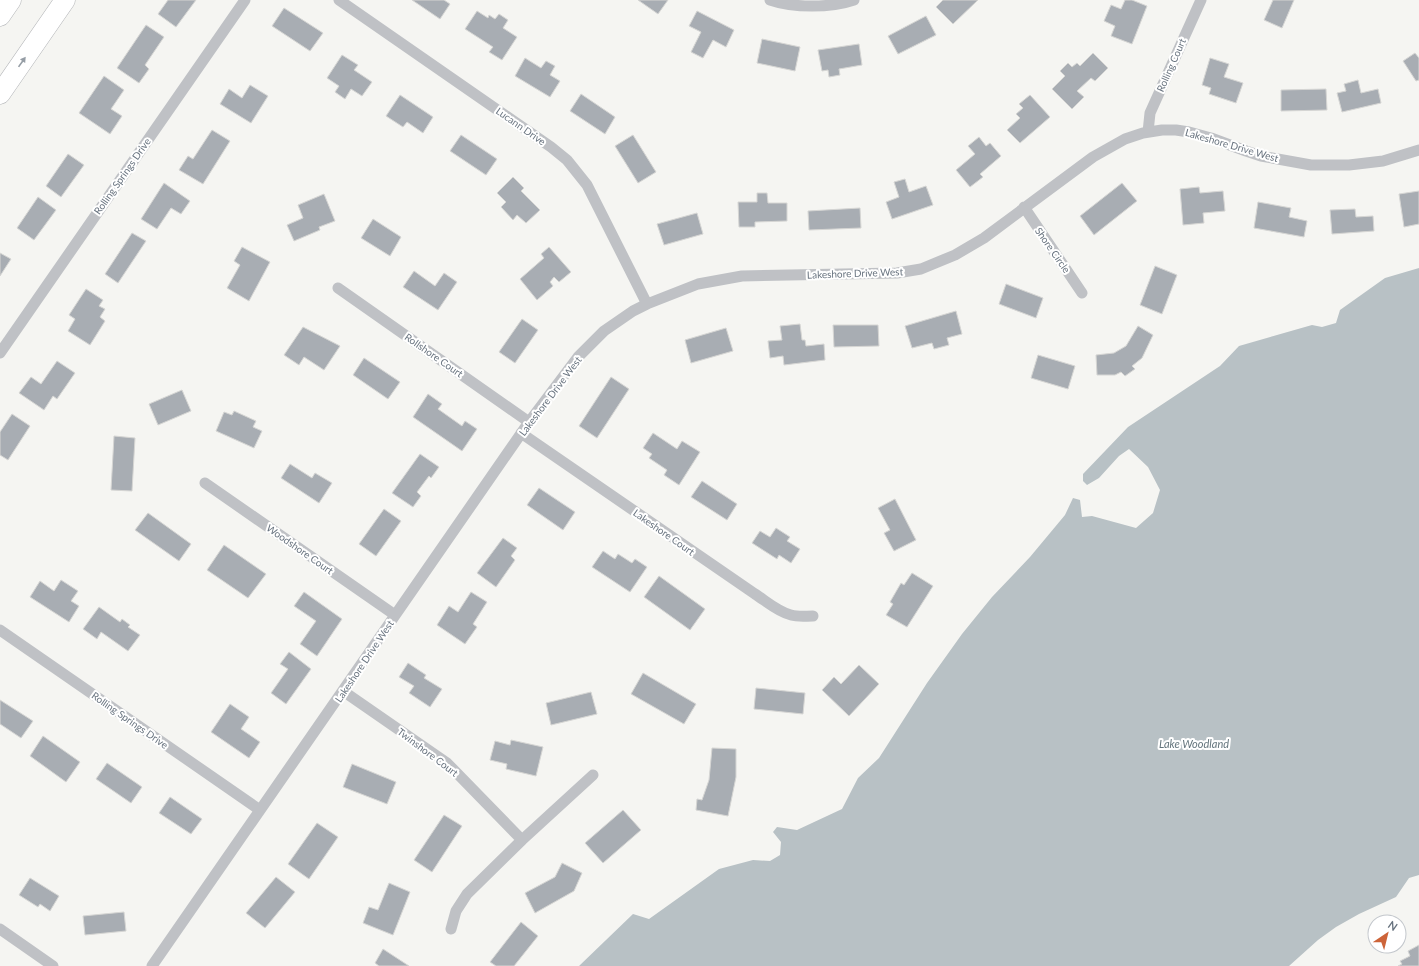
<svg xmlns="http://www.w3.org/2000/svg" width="1419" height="966" font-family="Lato,sans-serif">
	<rect width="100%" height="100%" fill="#f5f5f2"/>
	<path fill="#b8c1c5" d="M1419,268v607l-10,3 -13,19 -37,17 -23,13 -18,13 -29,26h-710l54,-52 16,5 70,-50 34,-9 17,1 10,-6 1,-13 -8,-10 4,-5 20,3 45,-21 16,-31 21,-20 48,-75 35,-49 30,-37 38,-40 35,-42 8,-17 7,2 2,17 10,-1 44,12 17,-15 7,-23 -12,-23 -19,-18 -10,7 -20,22 -12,7 -4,-4v-7l45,-47 92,-61 19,-20 73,-21 10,2 14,-4 4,-13 45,-32z"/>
	<path fill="#a8adb3" stroke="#d6d6d4" d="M168,0h28l-20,27 -18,-13z
		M412,0h32l6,4 -10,15z
		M638,0h30l-10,14z
		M943,0h35l-25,24 -17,-17z
		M1125,0h7l15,6 -15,38 -21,-8 4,-10 -11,-5 7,-16 10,4z
		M1273,0h21l-12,28 -18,-8z
		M284,8l39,25 -13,18 -38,-25z
		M477,11l11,7 1,-3 6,4 4,-5 9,6 -5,8 14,9 -15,23 -13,-8 4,-5 -28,-18z
		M697,11l37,19 -8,17 -13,-7 -10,18 -12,-6 10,-20 -12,-6z
		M926,16l10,19 -38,19 -10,-18z
		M146,25l18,12 -19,28 4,4 -10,14 -22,-15z
		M762,39l38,8 -5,24 -38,-8z
		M859,44l3,21 -23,4 1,6 -11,2 -1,-7 -6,1 -4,-21z
		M1093,53l15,15 -13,13 -4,-3 -14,13 7,6 -12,12 -20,-20 13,-13 -5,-5 8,-8 4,4 5,-4 3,3z
		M1415,53l4,5v22l-3,1 -13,-20z
		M342,55l16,10 -4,5 18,12 -10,14 -11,-7 -6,10 -10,-7 4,-6 -12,-8z
		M525,58l16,10 5,-7 9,5 -5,9 10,6 -10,16 -35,-21z
		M1210,58l19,6 -5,13 19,6 -7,20 -27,-9 2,-6 -9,-3z
		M104,76l20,14 -13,19 11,7 -12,18 -31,-21z
		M1358,80l3,13 17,-4 3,14 -39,9 -5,-19 9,-2 -2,-7z
		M250,85l18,11 -17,27 -31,-19 9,-15 13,9z
		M1326,89l1,21 -46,1v-21z
		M581,94l34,23 -10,17 -35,-23z
		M400,95l33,22 -10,16 -16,-11 -4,5 -17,-11z
		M1030,95l20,22 -30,26 -13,-13 13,-12 -4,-4 7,-6 -4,-4z
		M212,130l18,11 -27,43 -24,-14 9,-14 5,3z
		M461,135l36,24 -11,16 -36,-24z
		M633,135l23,37 -18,11 -23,-37z
		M979,137l7,9 4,-3 11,13 -21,18 3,3 -13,10 -14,-17 19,-16 -7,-8z
		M68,154l16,11 -23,32 -15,-11z
		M513,177l11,11 -3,3 19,19 -14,13 -9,-8 -4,5 -12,-13 5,-5 -9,-9z
		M905,179l4,13 17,-6 7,19 -41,14 -6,-17 13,-5 -5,-15z
		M164,183l26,18 -9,13 -10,-6 -14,21 -16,-10z
		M1122,183l15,18 -43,34 -14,-19z
		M1199,187l1,6 23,-2 2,20 -22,2 1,10 -21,2 -3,-36z
		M1419,191v33l-15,3 -5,-33z
		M757,193h10l1,10h19v18l-32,1v5h-16l-1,-25h19z
		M324,194l11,27 -16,6 1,3 -26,11 -7,-16 16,-7 -5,-13z
		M38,197l18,13 -22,30 -17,-12z
		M1258,202l33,6 -2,9 18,4 -3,16 -50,-9z
		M860,208l1,20 -52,2 -1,-19z
		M1355,209l1,8 17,-1 1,15 -42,3 -2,-24z
		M697,213l6,21 -39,11 -7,-21z
		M373,219l28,18 -11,19 -29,-18z
		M132,233l14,8 -28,42 -13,-9z
		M242,247l28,15 -21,39 -22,-13 13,-23 -6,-4z
		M549,247l22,25 -12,10 -5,-5 -4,5 3,4 -16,14 -17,-21 24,-21 -3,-4z
		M0,253l11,6 -11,17z
		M1155,266l22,9 -15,39 -22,-9z
		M414,271l21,15 9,-13 13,9 -19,28 -35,-23z
		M1006,284l37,14 -7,20 -37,-14z
		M86,289l17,11 -4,6 6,3 -5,8 5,4 -15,24 -22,-14 7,-12 -6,-4z
		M956,311l6,23 -15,4 2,7 -15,4 -2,-6 -20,5 -7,-22z
		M522,319l16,11 -23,33 -16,-11z
		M800,324l2,16h3l1,6 18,-2 1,16 -41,5 -1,-9 -13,2 -2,-17 14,-1 -2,-14z
		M833,325h45l1,21 -45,1z
		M1138,326l15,9 -11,23 -10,8 3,3 -10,7 -4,-4 -6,3h-18l-1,-20 18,-2 12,-7z
		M303,327l37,19 -16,24 -20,-13 -5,8 -15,-10z
		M726,328l7,23 -42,12 -6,-23z
		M1038,355l37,11 -7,23 -37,-11z
		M364,358l36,24 -12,17 -35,-24z
		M57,361l18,12 -18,26 -4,-3 -9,14 -25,-17 12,-16 10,7z
		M611,377l18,12 -32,49 -18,-12z
		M182,390l9,21 -33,14 -9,-21z
		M428,394l14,10 -4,5 24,17 3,-5 12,8 -15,22 -49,-34z
		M234,411l22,10 -3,6 9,4 -8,17 -38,-17 8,-19 8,3z
		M12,414l18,12 -22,34 -8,-5v-23z
		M653,433l24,16 5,-8 18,11 -21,33 -15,-10 3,-5 -18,-12 3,-4 -9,-6z
		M114,436l21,2 -3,53 -21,-1z
		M420,454l19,13 -8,11 -2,-2 -12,16 4,4 -8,11 -21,-14z
		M290,464l22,14 3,-5 17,10 -13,20 -38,-25z
		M702,481l35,23 -10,16 -36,-23z
		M539,488l36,24 -12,18 -36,-25z
		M895,499l21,41 -22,11 -10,-18 6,-3 -12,-22z
		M384,509l17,12 -25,35 -17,-12z
		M148,513l43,31 -12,17 -44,-31z
		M776,528l14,9 -3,4 13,8 -9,14 -12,-8 -2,4 -25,-16 8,-12 10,6z
		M503,538l14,10 -6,8 4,4 -19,27 -19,-14z
		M224,545l42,29 -18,24 -41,-28z
		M603,551l12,8 3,-5 14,9 3,-4 12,8 -17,25 -38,-25z
		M912,573l21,13 -26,41 -21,-12 7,-11 -3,-2 11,-19 3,2z
		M659,576l46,33 -15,21 -46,-33z
		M61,580l17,11 -7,10 8,5 -10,16 -39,-25 10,-16 14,10z
		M304,592l38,27 -25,37 -17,-12 16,-23 -22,-15z
		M471,592l16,10 -14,22 4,3 -12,17 -28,-19 12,-19 9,6z
		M99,607l21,15 2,-3 8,6 -2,2 12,8 -12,16 -27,-19 -4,7 -14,-10z
		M289,652l22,17 -25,35 -15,-11 17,-24 -8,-5z
		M408,663l18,12 -2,3 18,11 -12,18 -21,-14 5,-7 -15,-9z
		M859,665l20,19 -30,32 -27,-26 12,-13 7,7z
		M643,673l53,31 -12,20 -53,-30z
		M756,688l49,5 -2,21 -49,-5z
		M591,692l6,22 -46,11 -5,-22z
		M0,700l33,21 -12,17 -21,-14z
		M230,704l19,13 -8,12 19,13 -11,16 -38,-26z
		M43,736l37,26 -14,20 -36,-26z
		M511,740l32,7 -7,29 -30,-7 1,-5 -17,-4 5,-19 15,4z
		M712,748l24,1v28l-8,39 -32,-6 1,-11 5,1 7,-20z
		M107,763l35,24 -11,16 -35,-24z
		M352,764l44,18 -9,22 -44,-17z
		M170,797l32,22 -11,15 -32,-21z
		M623,810l18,20 -38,33 -18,-20z
		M444,815l18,11 -30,46 -18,-12z
		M317,823l21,14 -29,42 -21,-15z
		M562,863l20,10 -8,18 -39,22 -10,-20 30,-16z
		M276,877l19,15 -30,36 -19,-15z
		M30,878l29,18 -9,15 -10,-7 -2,3 -19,-12z
		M389,883l21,9 -17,43 -30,-12 6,-16 9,3z
		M124,912l2,19 -41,4 -2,-19z
		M521,922l17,14 -24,30h-18l-6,-4z
		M1419,945v21h-21l4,-2 -2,-3 10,-5 -2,-5z
		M383,949l26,17h-30l-4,-3z"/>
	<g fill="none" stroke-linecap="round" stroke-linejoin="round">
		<defs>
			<path id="motorway" d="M0,16l11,-16
				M0,94l65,-94"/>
		</defs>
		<use href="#motorway" stroke="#b2b4b7" stroke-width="21"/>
		<path stroke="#bfc1c5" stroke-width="11" d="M339,0l212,147 16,13 20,25 60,119
			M770,0c23,8 61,8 84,0
			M1148,132l2,-19 51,-113
			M1024,207l58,86
			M338,288l191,134
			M0,353l245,-353
			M521,433l234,161c11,7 23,18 36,21 7,2 14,1 22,1
			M205,483l190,132
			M0,630l260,180
			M343,691l104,72 75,77
			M0,929l53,37
			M451,929l5,-18 11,-17 55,-54 71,-65
			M152,966l377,-544 49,-65 26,-26 29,-20 14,-7 51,-20 44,-8 155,-3 24,-4 34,-14 29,-17 109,-81 32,-18 18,-6 19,-3h14l13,2 22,6 35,13 15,5 50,9h38l34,-4 36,-11"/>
		<use href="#motorway" stroke="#fff" stroke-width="20"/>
	</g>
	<defs><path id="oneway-solid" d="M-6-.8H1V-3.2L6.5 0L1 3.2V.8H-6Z"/></defs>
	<use fill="#959da5" href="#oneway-solid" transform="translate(22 62) rotate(-55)"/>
	<g text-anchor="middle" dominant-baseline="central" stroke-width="4" stroke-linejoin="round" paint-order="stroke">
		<g font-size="10" fill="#68737f" stroke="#fff">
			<text transform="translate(1171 65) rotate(-66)">Rolling Court</text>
			<text transform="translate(521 126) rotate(35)">Lucann Drive</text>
			<text transform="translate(1232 145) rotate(16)">Lakeshore Drive West</text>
			<text transform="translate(122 176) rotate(-55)">Rolling Springs Drive</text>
			<text transform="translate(1053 250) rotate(55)">Shore Circle</text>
			<text transform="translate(855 273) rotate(-2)">Lakeshore Drive West</text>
			<text transform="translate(434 355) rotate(35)">Rollshore Court</text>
			<text transform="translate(550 396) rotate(-53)">Lakeshore Drive West</text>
			<text transform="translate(664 532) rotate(35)">Lakeshore Court</text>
			<text transform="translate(300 549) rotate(35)">Woodshore Court</text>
			<text transform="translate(364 661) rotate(-56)">Lakeshore Drive West</text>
			<text transform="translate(130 720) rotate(35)">Rolling Springs Drive</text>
			<text transform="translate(428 752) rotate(37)">Twinshore Court</text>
		</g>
		<g font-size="11" font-style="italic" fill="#63747c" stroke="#fff">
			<text x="1194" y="743">Lake Woodland</text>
		</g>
	</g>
	<g transform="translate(1387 934) rotate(35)"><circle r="19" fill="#ffffff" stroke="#c3c7cc"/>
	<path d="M0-3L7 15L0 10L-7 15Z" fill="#cd6439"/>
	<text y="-6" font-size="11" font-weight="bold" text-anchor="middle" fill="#68737f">N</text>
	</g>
</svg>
